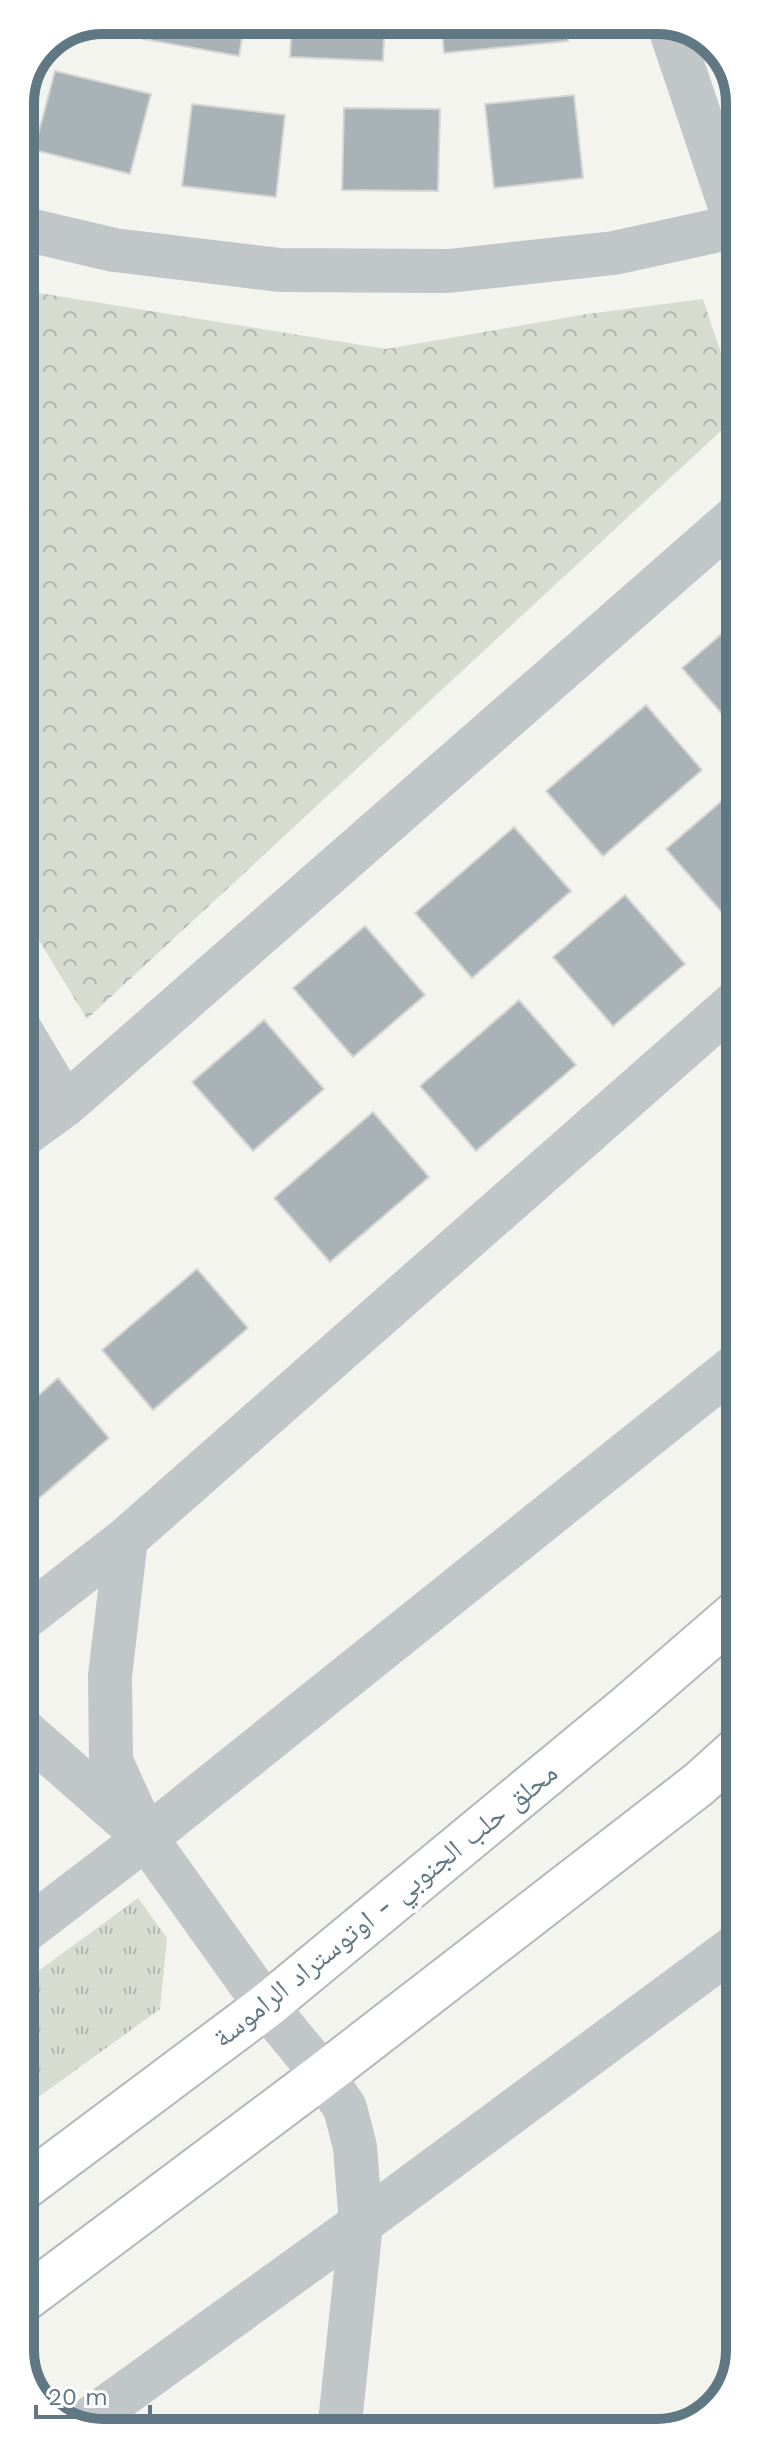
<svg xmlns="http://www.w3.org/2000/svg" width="760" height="2453" font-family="'Work Sans','Noto Naskh Arabic',sans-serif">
	<defs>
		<pattern id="grass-tufts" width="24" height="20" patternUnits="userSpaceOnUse" patternTransform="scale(2)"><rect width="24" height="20" fill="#d6dcd0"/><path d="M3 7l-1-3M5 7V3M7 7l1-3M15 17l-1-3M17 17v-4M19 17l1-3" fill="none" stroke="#b1b7ae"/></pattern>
		<pattern id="forest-crowns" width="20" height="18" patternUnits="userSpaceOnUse" patternTransform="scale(2)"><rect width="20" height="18" fill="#d6dcd0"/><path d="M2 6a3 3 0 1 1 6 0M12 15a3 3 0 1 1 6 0" fill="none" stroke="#b1b7ae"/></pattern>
	</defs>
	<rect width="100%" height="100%" fill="#f4f4ef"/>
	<path fill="url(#grass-tufts)" d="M138,1898l29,40 -7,71 -138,100v-126z"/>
	<path fill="url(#forest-crowns)" d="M20,290l366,59 201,-35 116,-15 35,105v11l-651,604 -66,-108z"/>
	<path fill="#a9b3b7" stroke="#d5d5d2" stroke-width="2" d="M146,20h99l-6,36 -96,-17z
		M292,20h93l-2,41 -93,-4z
		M441,20h125l2,21 -124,12z
		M55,71l96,23 -21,80 -96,-24z
		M574,95l9,83 -89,10 -9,-84z
		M192,104l93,11 -9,82 -94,-11z
		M344,108l96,1 -2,82 -96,-1z
		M738,620v112l-56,-64z
		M646,705l56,65 -99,86 -57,-65z
		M738,787v121l-11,10 -61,-69z
		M514,827l57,64 -99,87 -57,-65z
		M625,895l60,69 -72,62 -60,-69z
		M365,926l60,69 -72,62 -60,-69z
		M519,1000l57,65 -100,86 -56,-65z
		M264,1020l60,69 -71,62 -61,-69z
		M373,1112l56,65 -99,85 -56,-64z
		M197,1269l51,59 -95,82 -51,-60z
		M58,1378l51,60 -87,75v-103z"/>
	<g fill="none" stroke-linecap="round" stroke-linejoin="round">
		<defs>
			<path id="highway" d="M23,2188l243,-182 363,-300 110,-95
				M23,2300l300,-225 376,-291 40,-36"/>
		</defs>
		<use href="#highway" stroke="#b3b8ba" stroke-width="48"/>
		<path stroke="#c1c6c8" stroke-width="44" d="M668,22l69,205
			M20,228l94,22 166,20 168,1 166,-18 123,-27
			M21,1031l44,74
			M21,1137l44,-32 673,-590
			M126,1539l-16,137 1,85 29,64
			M22,1620l104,-81 612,-539
			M22,1729l124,109 120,168 57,69 22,33 10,39 6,77 -22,208
			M22,1933l124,-95 593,-475
			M80,2426l298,-215 362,-268"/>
		<use href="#highway" stroke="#fff" stroke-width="44"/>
	</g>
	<g text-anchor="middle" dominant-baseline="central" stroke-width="8" stroke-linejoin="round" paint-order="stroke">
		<g font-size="28" fill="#607883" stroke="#fff">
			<text transform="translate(385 1905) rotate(-39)">محلق حلب الجنوبي - اوتوستراد الراموسة</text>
		</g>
	</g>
	<path d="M0 0H760V2453H0ZM103 34H657A69 69 0 0 1 726 103V2350A69 69 0 0 1 657 2419H103A69 69 0 0 1 34 2350V103A69 69 0 0 1 103 34Z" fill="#fff" fill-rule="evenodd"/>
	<path fill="none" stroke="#607883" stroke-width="10" d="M103 34H657A69 69 0 0 1 726 103V2350A69 69 0 0 1 657 2419H103A69 69 0 0 1 34 2350V103A69 69 0 0 1 103 34Z"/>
	<path d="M36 2405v12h114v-12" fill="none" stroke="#607883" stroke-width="4"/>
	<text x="48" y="2405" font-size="24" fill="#607883" stroke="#ffffff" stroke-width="6" paint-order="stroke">20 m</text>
</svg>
